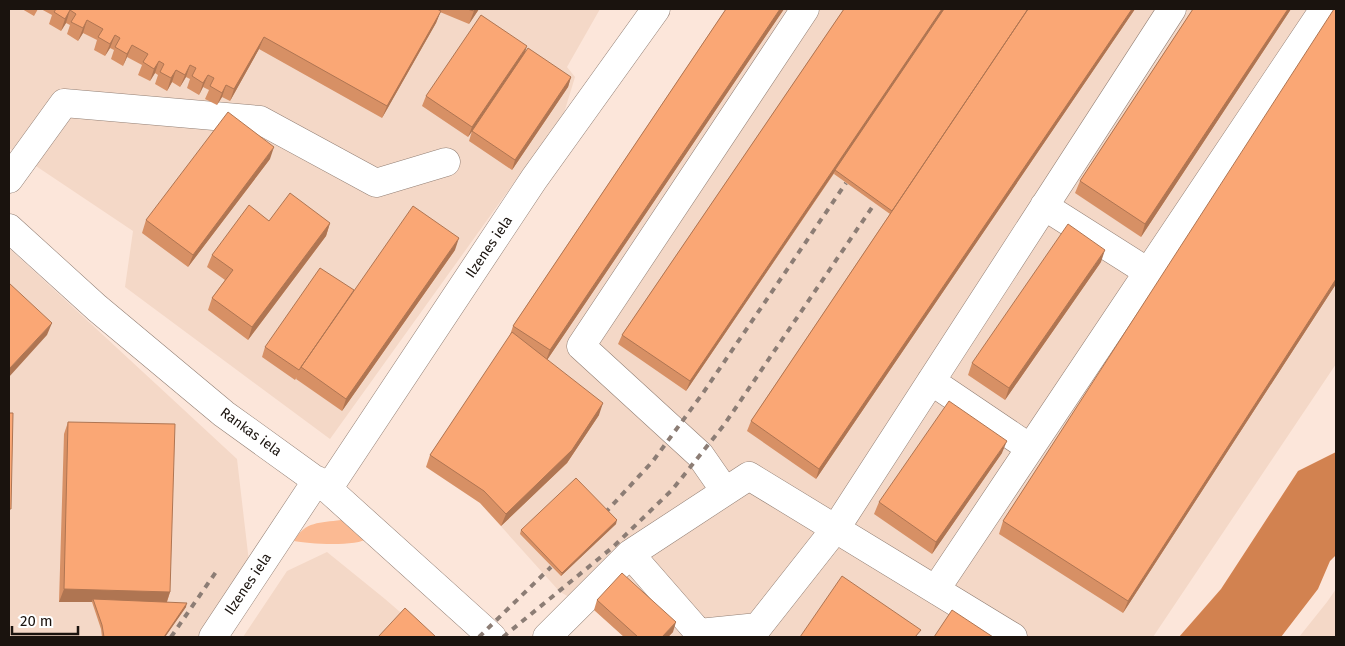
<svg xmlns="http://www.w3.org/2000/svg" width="1345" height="646" font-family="'Fira Sans',sans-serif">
	<rect width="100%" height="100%" fill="#fce6da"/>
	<path fill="#f4d8c7" d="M9,9h591l-33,58 8,10 -11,36 -234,326 -205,-152 8,-56 -124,-83z
		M730,9h606v355l-183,273h-529l-30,-27 -34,-18 -80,-89 -54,-36z
		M9,248l228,211 12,103 -51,75h-189z
		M327,552l58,47 44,38h-186l44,-66z
		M1336,589v48h-37l28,-35z"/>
	<path fill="#fbba93" d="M341,520h5l22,18c-10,9 -60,6 -74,3 11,-20 26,-18 47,-21z"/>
	<path fill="#d28250" d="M1336,452v103l-6,6 -12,28 -37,48h-102l42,-48 77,-118z"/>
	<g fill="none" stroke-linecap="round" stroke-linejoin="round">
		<defs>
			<path id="minor" d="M9,179l55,-76 196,17 116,63 70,-21
				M1044,206l104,66
				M9,228l88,80 127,106 104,75 164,148
				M931,381l99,67
				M328,489l206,-310 122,-170
				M725,491l-25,-36 -119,-109 224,-337
				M630,554l69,79 59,-6 78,-99 336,-519
				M936,589l388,-580
				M213,637l104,-157
				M547,637l83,-83 119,-78 264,161"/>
		</defs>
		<use href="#minor" stroke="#927f74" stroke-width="29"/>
		<use href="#minor" stroke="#fff" stroke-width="28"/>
		<path stroke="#8c7d75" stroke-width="4" stroke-dasharray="6 6" stroke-linecap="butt" d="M605,513l48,-52 50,-68 143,-210
			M171,637l47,-68
			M479,637l72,-70
			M503,637l110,-90 59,-57 52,-65 151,-222"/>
	</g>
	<path fill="#d79065" d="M22,9h16l-4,7z
		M41,9h438l-10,15 -29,-12 -4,11 -54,95 -123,-69 -29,52 -8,-4 -5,8 -12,-6 4,-9 -6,-3 -4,8 -12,-7 3,-9 -4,-2 -6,10 -8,-5 -5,9 -12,-7 3,-9 -3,-2 -5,8 -12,-6 4,-10 -15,-8 -4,9 -12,-7 3,-9 -4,-2 -5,8 -11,-6 3,-10 -14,-7 -5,8 -11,-7 3,-9 -4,-2 -5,8 -12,-7 3,-9z
		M726,9h58l-237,351 52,55 -32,48 -66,63 -21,-23 -54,-36 4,-12 79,-117 4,-12z
		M844,9h291l-319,470 -69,-48 4,-10 139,-207 -56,-40 1,-2 -149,219 -68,-47 4,-9z
		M1193,9h98l-150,228 -66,-44 5,-12z
		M1336,9v275l-213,329 -124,-79 4,-13z
		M524,54l47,23 -3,10 -56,83 -43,-29 3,-10 4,-5 -8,11 -46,-31 4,-10z
		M270,159l-82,108 -46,-34 4,-13z
		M269,221l61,2 -4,13 -78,104 -40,-30 4,-12 13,-18 -18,-13 5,-12z
		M455,250l-113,161 -46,-32 1,-2 -2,3 -33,-23 3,-10 88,-54z
		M1101,262l-96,138 -37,-25 4,-12z
		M68,422l102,170 -3,10 19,5 -21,30h-63l-1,-8 -9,-27h-33l5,-168z
		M1002,453l-70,101 -58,-40 5,-12z
		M616,524l-55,52 -41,-42 1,-4z
		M597,600l76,32 -5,5h-44l-30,-27z"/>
	<path fill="#af7552" d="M476,9h3l-10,15 5,-13z
		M780,9h4l-239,354 5,-13z
		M942,9h3l-259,382 4,-10z
		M1132,9h3l-319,470 3,-10z
		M1288,9h3l-150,228 4,-13z
		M70,10l-4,13 -5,8 4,-12z
		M441,11l-5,12 -54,95 5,-12z
		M87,20l-4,13 -5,8 5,-13z
		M115,35l-5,13 -5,8 5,-12z
		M264,37l-5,12 -29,52 4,-12z
		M132,45l-5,12 -4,9 4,-12z
		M527,46l-3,10 -56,81 4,-10z
		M159,61l-4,12 -5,8 4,-12z
		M190,65l-4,12 -6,10 5,-12z
		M176,70l-4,12 -5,9 4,-13z
		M208,75l-5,12 -4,8 4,-12z
		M571,77l-3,10 -56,83 3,-10z
		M226,85l-4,12 -5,8 5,-12z
		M274,147l-4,12 -82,108 5,-12z
		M330,223l-4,13 -78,104 4,-13z
		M459,238l-4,12 -113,161 4,-12z
		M1105,250l-4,12 -96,138 4,-12z
		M1336,279v5l-213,329 5,-12z
		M52,323l-5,12 -38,42v-8z
		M603,403l-4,12 -32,48 -66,63 5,-12z
		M1007,441l-5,12 -70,101 4,-12z
		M617,520l-1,4 -55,52 1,-3z
		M64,589l106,3 -4,12 -73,-5 -1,3h-33z
		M187,603l-1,4 -21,30h-1z
		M676,622l-3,10 -5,5h-6z"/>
	<path fill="#faa775" stroke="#af7552" d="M56,9h381l4,2 -54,95 -123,-69 -30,52 -8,-4 -4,8 -12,-7 4,-8 -6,-3 -5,8 -11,-7 4,-8 -6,-3 -5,10 -9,-5 -5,8 -11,-6 4,-8 -5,-3 -5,8 -11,-7 5,-8 -16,-9 -5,9 -12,-7 5,-9 -5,-3 -5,9 -12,-7 5,-8 -16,-9 -4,8 -12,-6 5,-8 -6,-4 -5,9 -11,-7z
		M467,9h9l-2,2z
		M726,9h54l-230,341 -37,-24z
		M844,9h98l-252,372 -68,-46z
		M944,9h84l-136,202 -57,-41z
		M1028,9h104l-313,460 -68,-48z
		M1193,9h95l-143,215 -65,-43z
		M1334,9h2v270l-208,322 -125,-80z
		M481,15l46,31 -55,81 -46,-31z
		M528,48l43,29 -56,83 -43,-29z
		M228,112l46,35 -81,108 -47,-35z
		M290,193l40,30 -78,104 -40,-29 21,-28 -21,-15 37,-50 20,16z
		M413,206l46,32 -113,161 -45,-32z
		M1068,224l37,26 -96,138 -37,-25z
		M320,268l34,22 -55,80 -34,-23z
		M9,283l43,40 -43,46z
		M512,332l91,71 -31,47 -66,64 -22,-23 -54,-36z
		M949,401l58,40 -71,101 -57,-40z
		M9,413h4l-2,96h-2z
		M68,422l107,2 -5,168 -106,-3z
		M576,478l41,42 -55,53 -41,-43z
		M622,573l54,49 -14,15h-24l-41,-37z
		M842,576l79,54 -6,7h-115z
		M93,599l94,4 -23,34h-60l-2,-12z
		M405,608l31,29h-58z
		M952,610l41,27h-59z"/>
	<g text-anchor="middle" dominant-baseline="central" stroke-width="4.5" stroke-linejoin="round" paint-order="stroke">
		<g font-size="14" fill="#1a130e" stroke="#fff">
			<text transform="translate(489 247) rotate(-56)">Ilzenes iela</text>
			<text transform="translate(251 432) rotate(36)">Rankas iela</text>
			<text transform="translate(248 584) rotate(-56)">Ilzenes iela</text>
		</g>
	</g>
	<rect width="1345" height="646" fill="none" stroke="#1a130e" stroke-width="20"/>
	<path d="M12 626v8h66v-8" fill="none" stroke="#1a130e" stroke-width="2.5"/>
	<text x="20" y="626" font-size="15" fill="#1a130e" stroke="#ffffff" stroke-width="4" paint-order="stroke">20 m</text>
</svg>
